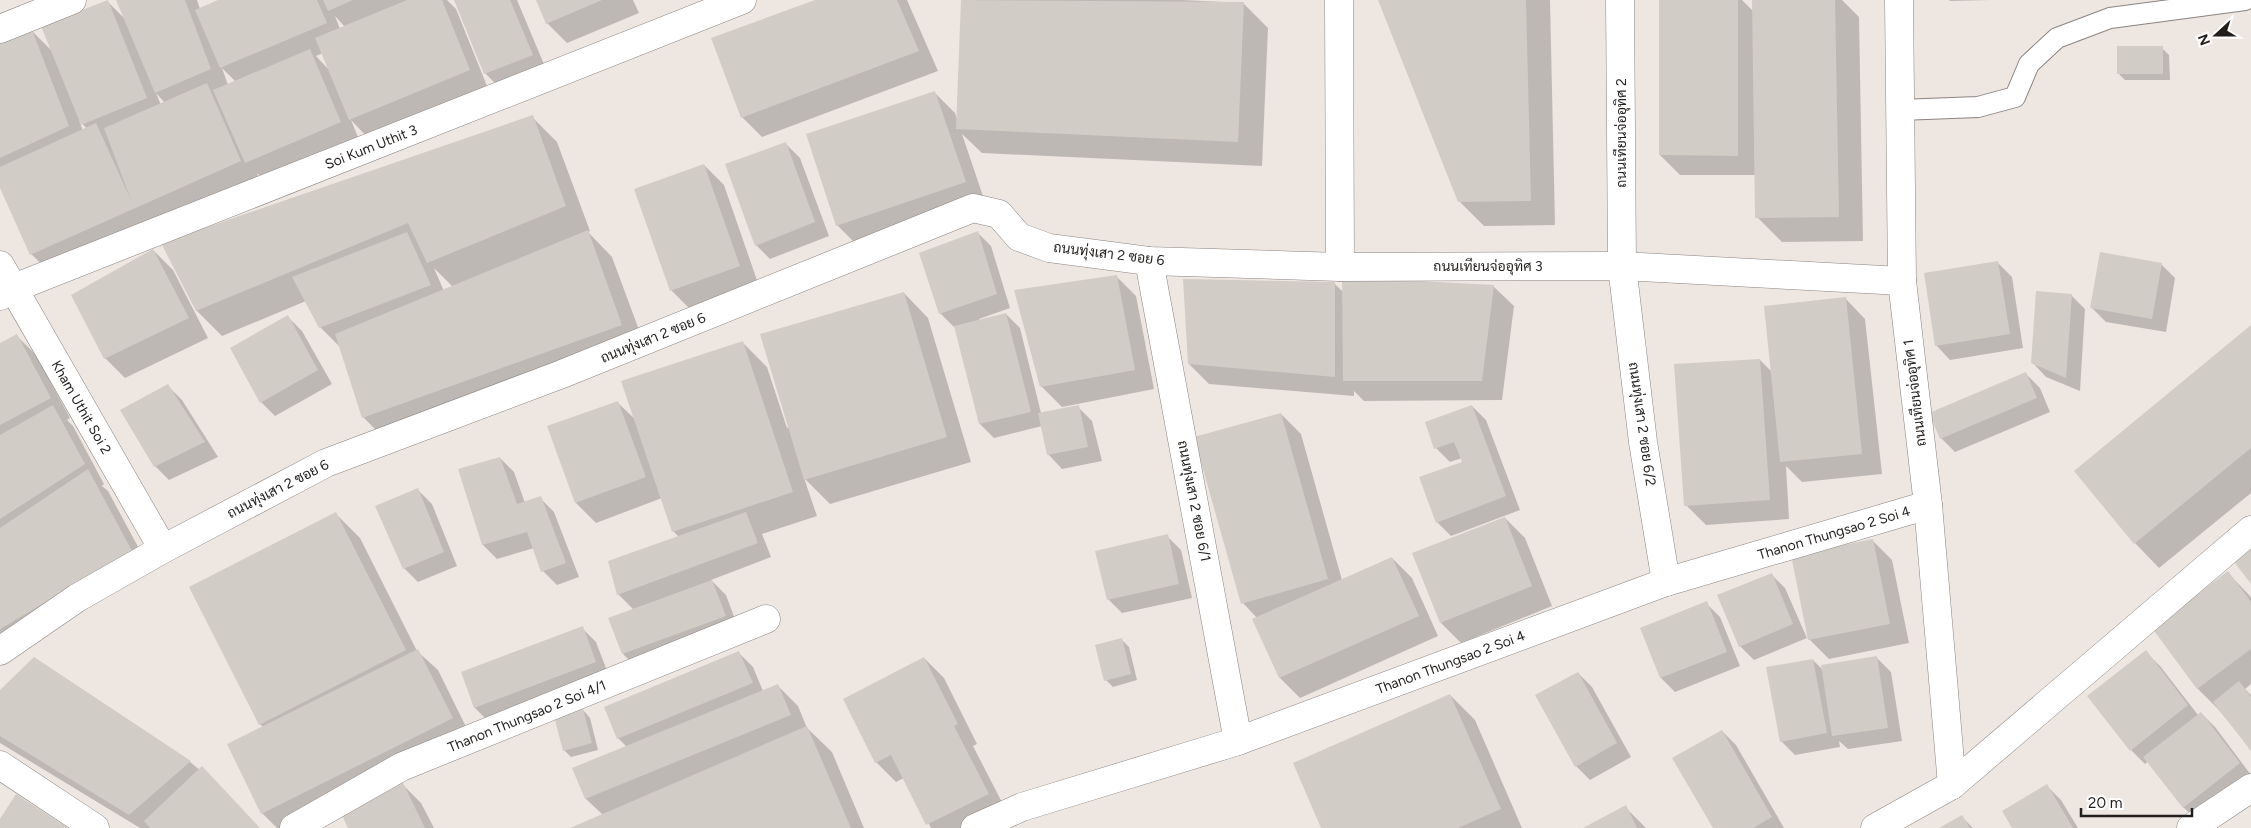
<svg xmlns="http://www.w3.org/2000/svg" width="2251" height="828" font-family="Figtree,Sarabun,sans-serif">
	<rect width="100%" height="100%" fill="#eee6e1"/>
	<path fill="#0003" fill-rule="evenodd" d="M117,0h80l3,9 21,-9h226l9,9 33,82 -119,49 -19,-20 9,22 -94,40 -9,-9 3,8 -208,93 -21,-20 -31,-67v-142l32,-14 21,21 54,-51 18,18zM335,16l10,11 -5,2zM323,53l7,18 -14,-15zM222,68l14,14 -8,3zM156,93l9,10 -4,2zM79,120l8,9 -4,2z
		M456,0h61l29,69 -47,18 -14,-14z
		M538,0h95l6,13 -72,30 -20,-20z
		M819,0h88l31,71 -176,66 -20,-20z
		M962,0h220l61,3 25,25 -6,138 -280,-13 -20,-19 23,68 -128,43 -20,-20 98,-132 20,20 2,6z
		M1380,0h170l5,225 -71,1 -25,-25z
		M1660,0h82l12,12v-12h88l17,17 4,224 -81,1 -25,-25 -1,-42h-76l-20,-20z
		M1949,0h42l-41,1z
		M2162,48l7,7 1,25h-45l-7,-7z
		M532,117l25,25 33,89 -2,1 24,25 34,92 -258,93 -25,-25 -23,-70 -20,-20 -14,-26 -84,35 -25,-25 -34,-67zM434,268l19,19 -9,4z
		M786,144l14,14 29,78 -59,23 -14,-14z
		M704,165l20,20 35,101 -68,24 -20,-20z
		M977,232l14,14 19,62 -31,11 1,2 26,-7 14,14 21,85 37,-6 14,14 10,40 -40,8 -14,-15 -6,-28 -48,12 -14,-14 -24,-97h-2l-14,-14z
		M153,250l20,20 35,68 -83,40 -20,-20z
		M1998,263l14,14 11,71 -73,12 -14,-15z
		M2161,264l14,14 -9,54 -60,-10 -14,-14z
		M1116,276l20,20 18,93 -92,18 -20,-20 -26,-96z
		M1334,283l10,10 149,-7 21,20 -12,94 -138,1 -10,-10v5l-145,-12 -20,-20z
		M904,293l24,25 43,144 -141,42 -26,-26 13,38 -55,18 9,23 -60,23 15,15 13,35 -102,38 -14,-14 11,-44 -16,-16 61,-57 -6,-6 -11,-33 -66,25 -20,-20 42,-100 18,17 106,-78 25,25 20,61 2,-1z
		M2071,295l14,14 -5,82 -34,-14 -14,-15z
		M1845,298l20,21 17,155 -80,8 -16,-16 3,53 -83,6 -20,-20 74,-145 12,12z
		M288,317l14,14 30,53 -57,32 -14,-14z
		M2251,326v167l-92,75 -24,-25z
		M16,335l20,20 34,63 -3,2 6,6 31,58 -2,2 6,5 43,80 -151,89v-316z
		M2026,374l14,14 10,24 -95,40 -14,-14z
		M168,386l14,14 36,57 -49,23 -14,-14z
		M1472,406l14,14 34,90 -69,26 -14,-14 26,-60 -1,-4 -12,4 -14,-14z
		M1281,414l20,20 41,146 50,-22 20,20 26,58 -138,62 -20,-20 -26,-59 3,-1 -14,-15z
		M500,458l14,14 11,31 15,-5 14,14 25,65 -22,8 -14,-14 -9,-23 -37,11 -14,-14 -23,-75z
		M418,490l14,14 25,62 -39,16 -14,-14z
		M335,513l25,25 57,113 21,19 34,69 -180,89h-15l-15,-15 1,-86 -3,-3z
		M1505,518l20,20 27,68 -91,37 -20,-20z
		M1167,536l14,14 11,48 -70,15 -14,-14z
		M1872,540l20,20 17,83 -80,16 -20,-20z
		M2228,573l23,24v87l-6,5 6,6v54l-33,-40 -20,-20 -44,-61z
		M1771,574l14,14 22,50 -53,22 -14,-14z
		M1706,603l14,14 20,49 -65,26 -14,-14z
		M582,628l14,14 13,34 -120,46 -14,-14 -13,-35z
		M1122,640l7,7 8,33 -24,7 -7,-7z
		M2146,652l14,14 38,49 3,-2 14,14 36,48 -53,46 -15,-14 -35,-46 -3,3 -14,-14z
		M739,653l14,14 10,24 15,-5 20,20 9,22 25,24 32,76h-291l30,-13 -17,-16 -12,-30 53,-22 -9,-9z
		M924,658l20,20 33,66 -4,2 35,68 -28,14h-49l-27,-50 -8,4 -20,-20z
		M1877,658l14,14 11,69 -54,8 -9,-8 1,6 -45,8 -14,-14 32,-81 10,10z
		M34,659l156,103 32,26 37,40h-119l-140,-85v-51z
		M1578,673l14,14 39,70 -41,23 -14,-14z
		M1450,695l25,25 47,108h-200z
		M583,710l7,8 8,32 -27,7 -7,-7z
		M1722,731l14,14 48,83h-70z
		M401,783l20,20 13,25h-84z
		M2047,786l14,14 17,28h-64z
		M1625,807l21,21h-61z
		M1961,816l12,12h-31z"/>
	<path fill="#d2ccc6" d="M108,0l39,98 -66,27 -40,-99z
		M116,0h69l26,69 -56,24z
		M218,0h99l10,23 -107,45 -25,-58z
		M323,0h30l-25,11z
		M407,0h35l28,70 -121,50 -34,-82z
		M454,0h56l23,55 -49,19z
		M536,0h66l-56,24z
		M815,0h82l22,51 -178,67 -30,-80z
		M961,0l283,2 -6,140 -282,-13z
		M1378,0h148l5,201 -73,1z
		M1659,0h79v156l-79,-1z
		M1752,0h83l4,217 -84,1z
		M32,30l37,96 -69,32v-115z
		M2117,46h46v28h-46z
		M310,49l31,73 -96,41 -32,-73z
		M207,83l34,78 -211,94 -30,-67v-21l96,-44 35,77 -27,-72z
		M935,91l31,91 -130,44 -30,-92z
		M533,115l33,91 -139,57 -19,-40 -212,88 -35,-68z
		M786,142l29,80 -60,24 -30,-82z
		M704,164l36,102 -70,25 -36,-102z
		M588,230l34,95 -260,93 -27,-84z
		M978,231l19,63 -58,20 -20,-61z
		M407,232l24,53 -112,43 -27,-51z
		M153,249l36,69 -85,41 -33,-64z
		M2100,252l62,11 -10,56 -62,-11z
		M1998,261l12,73 -75,12 -11,-73z
		M1117,275l18,95 -95,17 -26,-97z
		M1342,277l152,8 -12,96h-139z
		M1183,279l152,3v95l-147,-13z
		M2036,291l36,3 -6,84 -35,-15z
		M904,292l43,145 -143,43 -44,-146z
		M1846,297l16,157 -82,8 -16,-156z
		M1006,313l25,99 -52,12 -25,-98z
		M288,315l30,55 -58,33 -30,-55z
		M2251,325v123l-117,96 -60,-73z
		M17,334l34,64 -51,27v-82z
		M743,341l50,151 -121,40 -51,-151z
		M1760,359l10,141 -86,6 -10,-142z
		M2026,372l11,26 -97,41 -11,-26z
		M168,384l37,58 -51,25 -34,-57z
		M618,401l28,76 -71,26 -28,-77z
		M53,405l32,59 -85,55v-84z
		M1079,405l9,42 -41,8 -9,-42z
		M1472,405l34,91 -70,27 -17,-46 43,-15 -8,-20 -20,7 -9,-27z
		M1281,413l47,166 -87,25 -47,-167z
		M500,457l17,47 24,-8 25,67 -25,9 -14,-40 -45,13 -24,-76z
		M88,469l44,82 -132,78v-101z
		M418,488l26,64 -41,17 -28,-63z
		M336,512l70,138 -147,75 -70,-138z
		M746,512l12,31 -141,52 -9,-34z
		M1505,517l27,69 -92,37 -28,-70z
		M1168,534l11,50 -72,16 -12,-49z
		M1873,539l17,85 -82,16 -17,-85z
		M2251,545v39l-19,-25z
		M1392,557l27,59 -140,62 -27,-59z
		M2228,571l23,31v47l-54,40 -45,-61z
		M1772,573l21,51 -54,23 -22,-52z
		M712,580l14,36 -104,38 -14,-36z
		M1707,601l20,51 -67,26 -20,-50z
		M583,626l13,36 -122,46 -13,-36z
		M1122,638l9,36 -27,7 -9,-36z
		M418,649l35,69 -192,96 -34,-70z
		M2146,650l42,55 -58,46 -43,-55z
		M739,651l14,32 -136,56 -13,-32z
		M1877,656l11,72 -56,8 -11,-71z
		M34,657l157,104 -62,54 -129,-79v-46z
		M924,657l34,67 -4,2 35,68 -63,31 -35,-70 -16,8 -32,-64z
		M1813,659l14,74 -47,9 -14,-75z
		M1578,672l39,71 -42,24 -40,-72z
		M2239,681l12,16v54l-38,-49z
		M778,684l13,31 -206,84 -13,-31z
		M1450,694l51,115 -43,19h-137l-28,-65z
		M583,709l9,34 -29,8 -9,-35z
		M2201,712l39,51 -57,45 -40,-51z
		M807,726l44,102h-281z
		M1722,730l50,87 -19,11h-40l-41,-70z
		M202,766l57,61 -1,1h-108l-6,-7z
		M402,781l23,47h-77l-7,-15z
		M2047,784l26,44h-61l-10,-17z
		M16,794l52,34h-68v-9z
		M1626,805l11,23h-54z
		M1962,815l8,13h-31z"/>
	<g fill="none" stroke-linecap="round" stroke-linejoin="round">
		<defs>
			<path id="service" d="M1900,110l78,-3 37,-10 14,-33 28,-26 53,-20 135,-18"/>
			<g id="minor">
				<path d="M1339,0l1,267"/>
				<path d="M1620,0l2,266 21,176 23,140"/>
				<path d="M1899,0l3,281 26,224 24,280"/>
				<path d="M0,29l72,-29"/>
				<path d="M1149,261l89,480"/>
				<path id="s1" d="M0,265l163,284"/>
				<path id="s2" d="M0,296l14,-8 728,-288"/>
				<path d="M0,651l77,-53 86,-49 163,-86 236,-89 411,-166 26,6 20,23 30,11 100,13 191,6 282,-1 280,15"/>
				<path d="M1952,785l299,-255"/>
				<path id="s3" d="M294,828l107,-61 365,-148"/>
				<path id="s4" d="M975,828l47,-21 216,-66 428,-159 262,-77"/>
				<path d="M2191,828l60,-40"/>
			</g>
			<path id="tertiary" d="M0,765l95,63
				M1875,828l77,-43"/>
		</defs>
		<use href="#service" stroke="#8b8480" stroke-width="22"/>
		<use href="#minor" stroke="#8b8480" stroke-width="29"/>
		<use href="#tertiary" stroke="#8b8480" stroke-width="29"/>
		<use href="#service" stroke="#fff" stroke-width="20"/>
		<use href="#minor" stroke="#fff" stroke-width="28"/>
		<use href="#tertiary" stroke="#fff" stroke-width="28"/>
	</g>
	<g text-anchor="middle" dominant-baseline="central" stroke-width="4.5" stroke-linejoin="round" paint-order="stroke">
		<g font-size="14" fill="#211e1c" stroke="#fff">
			<text transform="translate(1621 133) rotate(-90)">ถนนเทียนจ่ออุทิศ 2</text>
			<text stroke="none"><textPath href="#s2" startOffset="400">Soi Kum Uthit 3</textPath></text>
			<text transform="translate(1109 254) rotate(7)">ถนนทุ่งเสา 2 ซอย 6</text>
			<text x="1488" y="266">ถนนเทียนจ่ออุทิศ 3</text>
			<text transform="translate(653 338) rotate(-22)">ถนนทุ่งเสา 2 ซอย 6</text>
			<text transform="translate(1915 393) rotate(-97)">ถนนเทียนจ่ออุทิศ 1</text>
			<text stroke="none"><textPath href="#s1" startOffset="164">Kham Uthit Soi 2</textPath></text>
			<text transform="translate(1642 424) rotate(82)">ถนนทุ่งเสา 2 ซอย 6/2</text>
			<text transform="translate(278 489) rotate(-27)">ถนนทุ่งเสา 2 ซอย 6</text>
			<text transform="translate(1194 501) rotate(79)">ถนนทุ่งเสา 2 ซอย 6/1</text>
			<text stroke="none"><textPath href="#s4" startOffset="909">Thanon Thungsao 2 Soi 4</textPath></text>
			<text stroke="none"><textPath href="#s4" startOffset="504">Thanon Thungsao 2 Soi 4</textPath></text>
			<text stroke="none"><textPath href="#s3" startOffset="259">Thanon Thungsao 2 Soi 4/1</textPath></text>
		</g>
	</g>
	<g transform="translate(2216 35) rotate(249)" stroke="#ffffff" stroke-width="4" paint-order="stroke">
	<path d="M0-4L9 19L0 12L-9 19Z" fill="#211e1c"/>
	<text y="-8" font-size="14" font-weight="bold" text-anchor="middle" fill="#211e1c">N</text>
	</g>
	<path d="M2081 808v8h111v-8" fill="none" stroke="#211e1c" stroke-width="2.5"/>
	<text x="2088" y="808" font-size="15" fill="#211e1c" stroke="#ffffff" stroke-width="4" paint-order="stroke">20 m</text>
</svg>
